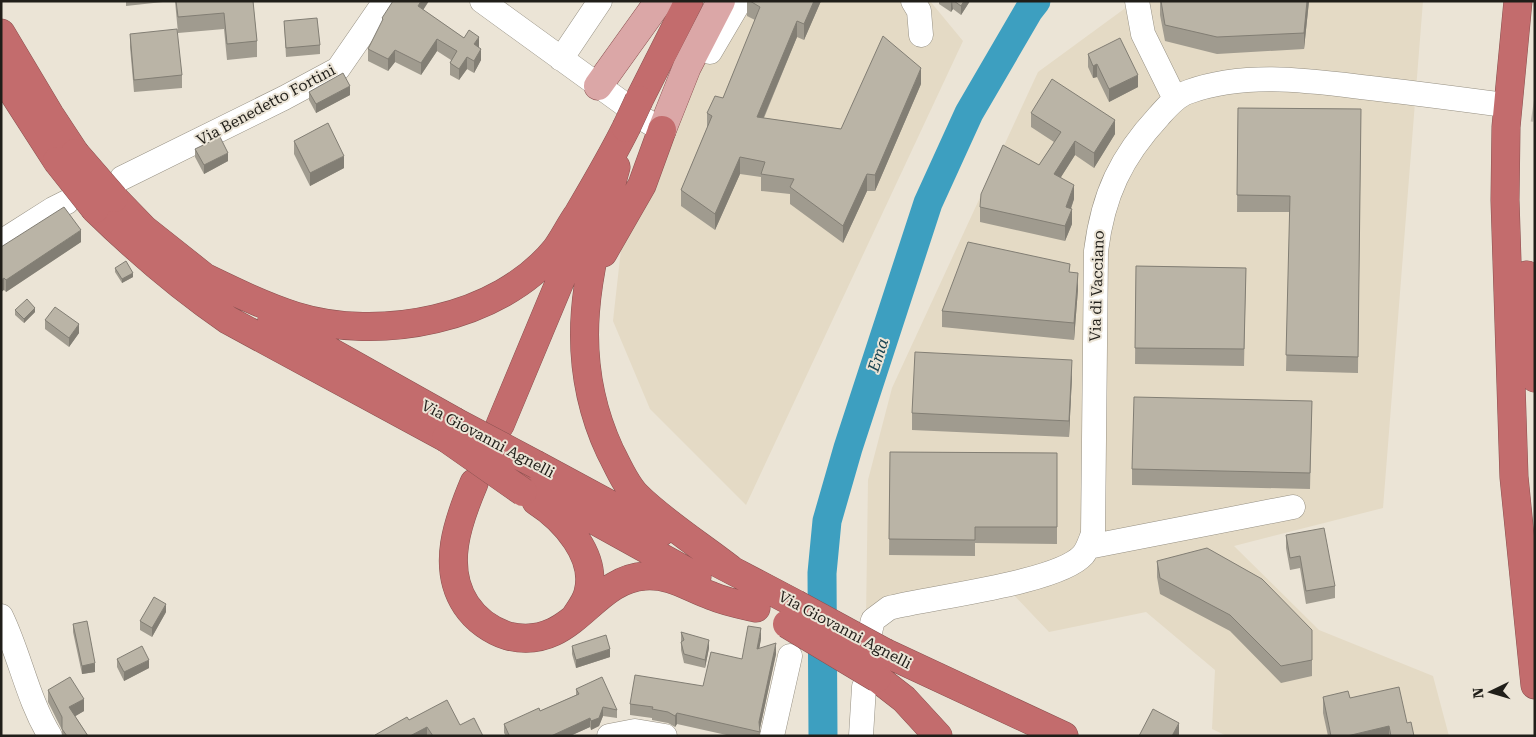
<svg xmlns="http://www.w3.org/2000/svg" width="1536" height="737" font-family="'Roboto Serif',serif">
	<rect width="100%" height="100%" fill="#ebe4d6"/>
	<path fill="#e4dac5" d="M741,1h189l33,40 -217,464 -96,-96 -37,-88 9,-81 62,-176h25z
		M1135,1h288l-40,507 -149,38 85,84 114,46 16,60h-222l-15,-7 3,-59 -69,-58 -97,20 -36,-38 -147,24 2,-138 24,-92 146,-316z"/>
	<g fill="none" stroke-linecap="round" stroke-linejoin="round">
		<path stroke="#3d9fc0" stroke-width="29" d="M823,736l-1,-163 5,-52 21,-73 80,-245 41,-90 60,-103 7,-9"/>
		<path stroke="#c2bcb0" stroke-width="24" stroke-dasharray="24 12" stroke-linecap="butt" d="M1497,104l38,6"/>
		<defs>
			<path id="minor" d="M482,1l142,103
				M913,1l6,10 2,24
				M1137,1l6,33 32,65
				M710,52l30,-51
				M561,59l39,-58
				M645,120l17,10
				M122,178l162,-80 54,-29 47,-68
				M1,242l52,-33 14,-7
				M1088,547l205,-40
				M1,616c19,39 26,82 49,120
				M870,632l3,-12 16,-12c42,-11 169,-25 194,-53 5,-6 7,-14 10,-21l3,-283c7,-56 25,-94 63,-135 8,-9 17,-20 29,-24 56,-20 116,-12 173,-5 45,5 91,11 136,17
				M609,736l26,-5 30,5
				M772,736l18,-80
				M861,736l3,-49"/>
			<path id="major" d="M598,86l61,-85
				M662,130l25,-63 34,-66"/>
			<path id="highway" d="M1518,1l-12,126 -1,73 9,277 21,208
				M1,33l49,82 25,38
				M1,74l56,87
				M639,100l50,-99
				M616,167c-27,99 -52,185 -6,284 8,15 15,33 27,45 26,26 67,52 96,75
				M114,198l30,31 68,54
				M95,209c42,41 85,78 133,111l218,118
				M603,253l39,-68 20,-55
				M198,274c31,15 63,31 97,42 83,26 204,4 261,-67 8,-11 14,-24 22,-35 17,-29 33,-56 48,-86
				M1527,275l8,103
				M272,319l182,102
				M500,425l81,-194
				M537,465l124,67
				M474,483c-16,38 -33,84 -8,122 10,15 26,26 42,31 65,16 83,-57 137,-60 26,-2 44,12 67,20 14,6 30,9 44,12
				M527,483l170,94
				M536,501c28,18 62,55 52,92 -2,9 -8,16 -13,24
				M716,562l80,42
				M886,653l178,83
				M877,678l27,21 34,37"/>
		</defs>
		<use href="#minor" stroke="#969083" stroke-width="25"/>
		<use href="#major" stroke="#8a5150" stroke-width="29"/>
		<use href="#highway" stroke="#8a5150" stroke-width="29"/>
		<use href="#minor" stroke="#fff" stroke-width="24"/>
		<use href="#major" stroke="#dba7a7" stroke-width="28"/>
		<use href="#highway" stroke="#c36c6d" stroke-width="28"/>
		<defs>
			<path id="highway-bridge" d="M626,128l13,-28
				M75,153l39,45
				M57,161l38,48
				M454,421l83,44
				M446,438l77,54
				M796,604l90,49
				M787,624l90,54"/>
		</defs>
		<use href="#highway-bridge" stroke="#8a5150" stroke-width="29" stroke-linecap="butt"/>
		<use href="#highway-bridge" stroke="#c36c6d" stroke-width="28"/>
	</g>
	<path fill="#a09b8f" d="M126,1h46l-46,5z
		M175,1h78l4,40v16l-30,3 -3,-31 -46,4z
		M747,1h74l-17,39 -7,-3 -33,81 77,11 80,-45 -46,107h-8l-24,52 -53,-39v-10l-29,-3v-14l-21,-3 -25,56 -34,-24v-16l26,-62v-15l16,-15 32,-78 -8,-4z
		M939,1h31l-9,14 -8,-6 -2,3 -12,-8z
		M1157,1h152l-5,48 -87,5 -52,-13 -5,-26v-13z
		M423,10l41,28 15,9 2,13 -7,13 -7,-4 -8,11 -9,-5v-12l1,-3 -14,-9 -16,24 -26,-13 -7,9 -20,-10v-12l14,-27v-4z
		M284,21l36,24v9l-34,3z
		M130,34l52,41v13l-48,4 -4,-45z
		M1088,54l50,33 -29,15 -12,-25 -4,1 -5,-11z
		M309,92l41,3 -34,18 -7,-13z
		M1238,108l123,1 -3,264 -72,-2 4,-159h-53z
		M1031,113l84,21 -21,34 -19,-13 -14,22 13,22 -3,10 1,15 -7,17 -85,-19v-15l59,-42 15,-23 -23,-15z
		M294,141l50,27 -34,18 -16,-32z
		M195,149l33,12 -24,13 -9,-17z
		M81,242l-75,50 -2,-2 -3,-43z
		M1136,266l110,2 -2,98 -109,-2z
		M115,268l18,9 -11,6 -7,-11z
		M1070,272l8,17 -4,51 -132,-13v-16z
		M15,310l20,2 -11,11 -9,-8z
		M45,320l34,13 -10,14 -24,-18z
		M1072,376l-3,61 -157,-7v-17z
		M1312,401l-2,88 -178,-4v-16z
		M890,452l167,1v91l-82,-1v13l-86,-1z
		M1286,535l49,51v12l-29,6 -6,-36 -10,2 -4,-22z
		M1157,561l155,69v46l-31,7 -51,-52 -70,-37 -3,-17z
		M166,612l-14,25 -12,-7v-9z
		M73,624l22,48 -13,2 -9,-42z
		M681,632l28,16 -4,20 -21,-5 -3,-13z
		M761,639l-2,10 17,5 -16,74v8h-29l-54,-12 -2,3 -7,-4 -16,-3v-2l-22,-3v-11l73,-18 39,-27z
		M572,646l38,11 -34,11 -4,-14z
		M117,659l32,9 -25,13 -7,-14z
		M576,689l41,21v8l-14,-2 -4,10 -8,4 -1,-3 -20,9h-64l-2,-3v-9l36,-13 36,-16z
		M48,690l36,21 -9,5 13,20h-26v-6l-14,-28z
		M1323,697l27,1 57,25 7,13h-86l-5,-23z
		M409,720l51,5 23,11h-108v-1z"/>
	<path fill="#827e74" d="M421,1h8l-11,17v-12z
		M814,1h7l-17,39v-16z
		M952,1l1,8 -2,3v-8z
		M964,1h6l-9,14v-9z
		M1307,1h2l-5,48v-16z
		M797,21v16l-40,96v-16z
		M479,37v12l-5,-5z
		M437,39v12l-16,24v-12z
		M481,49v11l-7,13v-12z
		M395,50v12l-7,9v-12z
		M467,57v12l-8,11v-11z
		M1097,64v13l-4,1v-12z
		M921,68v16l-46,107v-16z
		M1138,75v12l-29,15v-13z
		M350,86v9l-34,18v-9z
		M1115,120v14l-21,34v-15z
		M1075,141v14l-21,33v-14z
		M228,153v8l-24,13v-9z
		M344,156v12l-34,18v-13z
		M740,157v17l-25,56v-16z
		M867,174v17l-24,52v-17z
		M1074,185v14l-8,23v-15z
		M1072,209v15l-7,17v-15z
		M81,230v12l-75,50v-12z
		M133,273v4l-11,6v-4z
		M1078,273v16l-4,51v-17z
		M4,278v12l-3,2v-12z
		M35,308v4l-11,11v-4z
		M79,324v9l-10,14v-9z
		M1072,360v16l-3,61v-16z
		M166,604v8l-14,25v-9z
		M761,628v11l-4,21v-11z
		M709,640v8l-4,20v-8z
		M776,643v11l-17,79v-11z
		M610,649v8l-34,11v-8z
		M149,660v8l-25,13v-9z
		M95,663v9l-13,2v-8z
		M84,699v12l-15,9v-13z
		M603,707v9l-4,10 -8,4v-9z
		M677,713v11l-2,3v-11z
		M590,718v9l-20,9h-19z
		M1179,723v13h-7z
		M1389,726v10h-42z
		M427,727v9h-17z"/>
	<path fill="#bab4a6" stroke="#827e74" d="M176,1h77l4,40 -30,3 -3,-31 -46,4z
		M393,1h28l-3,5 46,32 5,-8 10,7 -5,7 7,5 -7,12 -7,-4 -8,12 -9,-6 7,-12 -20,-12 -16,24 -26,-13 -7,9 -20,-10 15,-30 -1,-1z
		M750,1h64l-10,23 -7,-3 -40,96 84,12 42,-93 38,32 -46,107 -8,-1 -24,52 -53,-39 4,-8 -33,-5 4,-12 -25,-5 -25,57 -34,-24 31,-74 -5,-3 8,-17 8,2 37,-91z
		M954,1h10l-3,5z
		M1161,1h146l-3,32 -87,4 -52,-12z
		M317,18l3,27 -34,3 -2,-27z
		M177,29l5,46 -48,5 -4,-46z
		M1120,38l18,37 -29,14 -12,-25 -4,2 -5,-12z
		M343,73l7,13 -34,18 -7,-12z
		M1052,79l63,41 -21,33 -19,-12 -21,33 20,11 -8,22 6,2 -7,17 -85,-19 1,-13 22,-49 36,20 22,-33 -30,-19z
		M1238,108l123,1 -3,248 -72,-2 4,-159 -53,-1z
		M328,123l16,33 -34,17 -16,-32z
		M220,137l8,16 -24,12 -9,-16z
		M64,207l17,23 -75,50 -2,-2 -3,2v-33z
		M968,242l102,22 -1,8 9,1 -4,50 -132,-12z
		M126,261l7,12 -11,6 -7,-11z
		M1136,266l110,2 -2,81 -109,-1z
		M27,299l8,9 -11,11 -9,-9z
		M55,307l24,17 -10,14 -24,-18z
		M915,352l157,8 -3,61 -157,-8z
		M1134,397l178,4 -2,72 -178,-4z
		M890,452l167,1v74h-82v13l-86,-1z
		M1324,528l11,58 -29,5 -6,-35 -10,2 -4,-23z
		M1207,548l55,31 50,51v30l-31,6 -51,-51 -70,-37 -3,-17z
		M154,597l12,7 -14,24 -12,-7z
		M87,621l8,42 -13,3 -9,-42z
		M748,626l13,2 -4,21 19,-6 -17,79 1,10 -83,-19 -2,3 -7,-4 -16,-3 1,-2 -23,-3 5,-29 68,11 8,-34 31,7z
		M681,632l28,8 -4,20 -21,-6 -3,-12 3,-2z
		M606,635l4,14 -34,11 -4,-14z
		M142,646l7,14 -25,12 -7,-13z
		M70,677l14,22 -15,8 19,29h-21l-5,-7v-12l-14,-27z
		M602,677l15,33 -14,-3 -4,11 -8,3 -1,-3 -39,18h-43l1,-1 -5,-11 35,-16 1,3 39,-17 -3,-5z
		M1399,687l8,36 4,-1 3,14h-23l-2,-10 -42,10h-16l-8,-39 25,-6 2,7z
		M447,700l13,25 14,-7 9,18h-50l-6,-9 -17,9h-34l-1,-1 32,-18 2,3z
		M1153,709l26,14 -7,13h-33z"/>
	<g text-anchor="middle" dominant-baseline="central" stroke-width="4" stroke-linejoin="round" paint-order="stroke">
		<g font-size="15" fill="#201e19" stroke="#ebe4d6">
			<text transform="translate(266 105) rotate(-28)">Via Benedetto Fortini</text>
			<text transform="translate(1097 286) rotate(-88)">Via di Vacciano</text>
			<text transform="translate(488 439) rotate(28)">Via Giovanni Agnelli</text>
			<text transform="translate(845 630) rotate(28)">Via Giovanni Agnelli</text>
		</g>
		<g font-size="16" font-style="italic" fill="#194452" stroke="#ebe4d6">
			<text transform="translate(878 355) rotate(-72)">Ema</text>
		</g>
	</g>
	<rect width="1536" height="737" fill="none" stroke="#201e19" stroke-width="5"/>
	<g transform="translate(1491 692) rotate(265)" stroke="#ebe4d6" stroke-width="4" paint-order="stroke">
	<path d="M0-4L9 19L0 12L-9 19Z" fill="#201e19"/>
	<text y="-8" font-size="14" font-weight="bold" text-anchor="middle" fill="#201e19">N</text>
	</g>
</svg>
